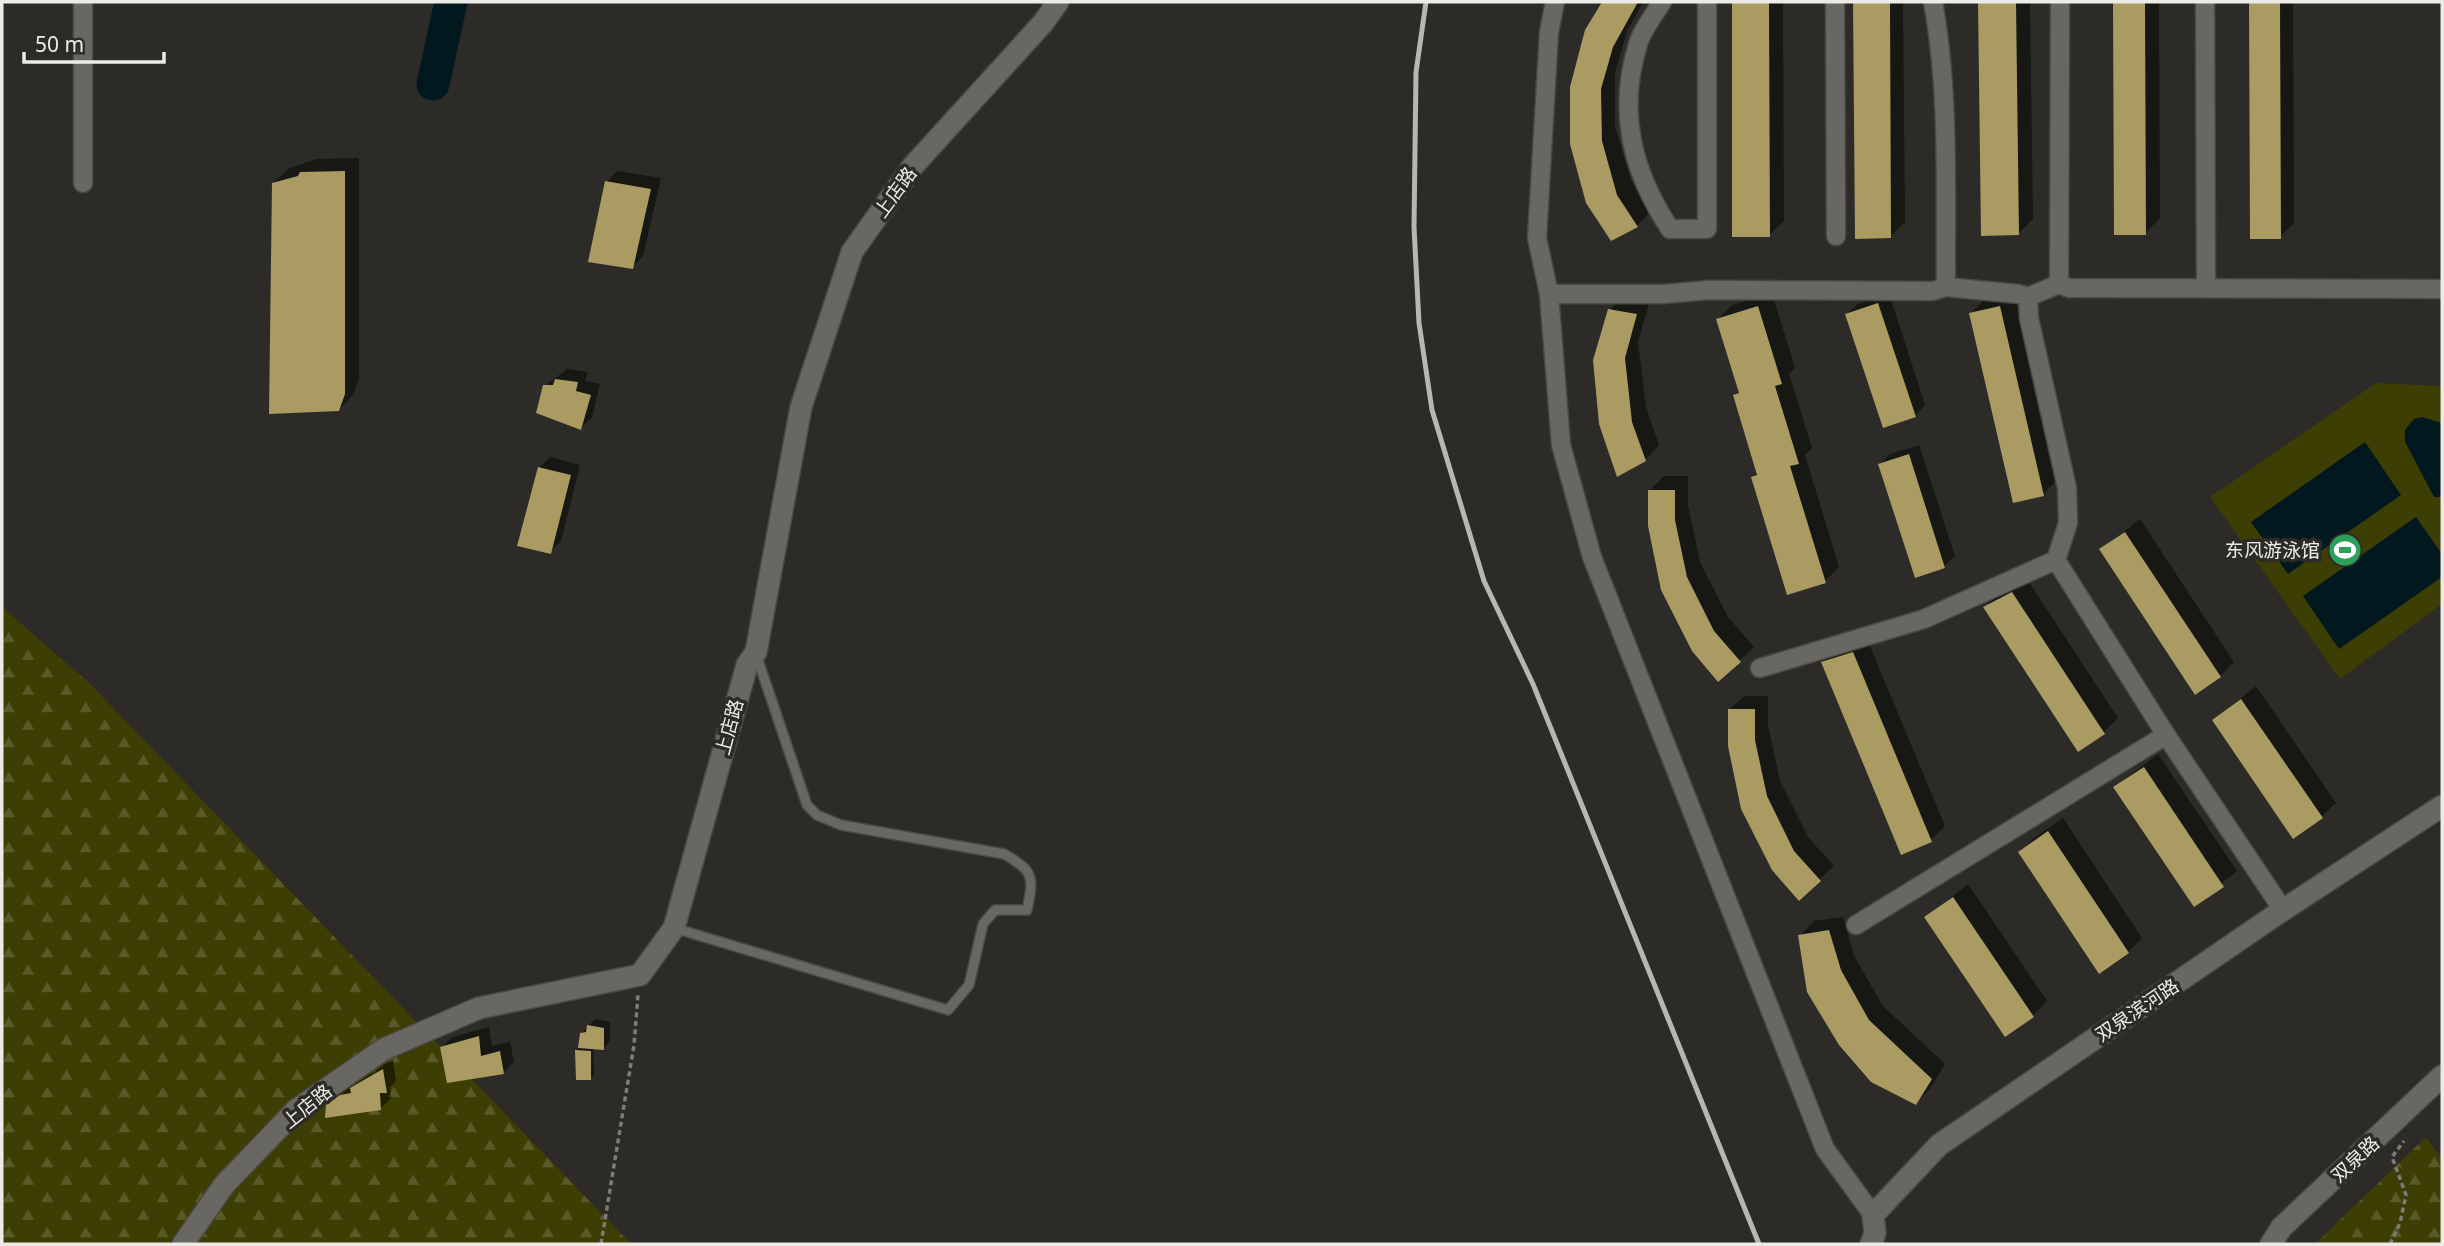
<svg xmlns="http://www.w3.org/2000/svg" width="2444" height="1246" font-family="'Noto Sans','Noto Sans SC',sans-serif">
	<defs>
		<pattern id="forest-firs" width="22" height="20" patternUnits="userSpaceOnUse" patternTransform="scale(1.75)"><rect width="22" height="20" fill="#3d3e03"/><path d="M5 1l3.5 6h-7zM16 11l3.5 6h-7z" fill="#595a28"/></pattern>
	</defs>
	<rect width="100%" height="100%" fill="#2c2b27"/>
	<path fill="url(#forest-firs)" d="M2,607l87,76 542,561h-629z
		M2426,1137l16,22v85h-127z"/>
	<path fill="#3d3e03" d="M2376,383l66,3v218l-102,75 -130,-182z"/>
	<path fill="#02181f" d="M2422,417l20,6v74h-8l-29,-55v-12l9,-11z
		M2365,442l36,53 -113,79 -37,-52z
		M2416,517l26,37v23l-103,72 -36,-53z"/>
	<path fill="#0007" d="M1604,2h39l-16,29 -12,42v53l16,54 20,31 -14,15 -25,12 -26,-207z
		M1734,2h49l1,219 -15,14h-35z
		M1855,2h48l2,220 -15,15h-33z
		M1980,2h50l3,217 -15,15h-36z
		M2115,2h44l1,216 -15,15h-29z
		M2250,2h43l1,221 -14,14h-29z
		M359,158v221l-6,16 -14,15 -66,-227 15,-14 28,-10z
		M617,171l44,7 -18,78 -11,11 -25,-85z
		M2014,292l43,188 -14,14 -72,-181 14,-14z
		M1772,293l23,75 -6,6 23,74 -7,7 34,112 -14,14 -72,-104 5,-5 -23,-77 5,-4 -22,-72 14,-14z
		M1889,293l36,112 -10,11 -68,-102 11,-10z
		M1624,295l26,5 -12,42 8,65 13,38 -14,15 -27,14 -8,-164z
		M567,369l21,3 -3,9 15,3 -8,33 -11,11 -36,-42z
		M1919,445l36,111 -11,10 -64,-101 10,-11z
		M550,457l30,8 -19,76 -11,11 -11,-84z
		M1664,476h24v29l12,57 28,55 26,30 -35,32 -70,-188z
		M2140,519l94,143 -14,14 -119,-126z
		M2027,579l91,139 -14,14 -119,-125 14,-14z
		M1867,639l78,187 -14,14 -108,-178 14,-14z
		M2256,686l80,117 -15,14 -107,-97z
		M1744,696h24v29l12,56 28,56 26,29 -35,32 -70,-188z
		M2158,754l79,117 -42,34 -80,-118z
		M2063,818l79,120 -14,14 -108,-100 14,-14z
		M1968,884l79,117 -15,15 -106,-99z
		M1843,917l11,39 29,50 62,58 -15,25 -14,14 -116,-167 14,-15z
		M595,1019l15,3v19l-6,7 -11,-1 1,28 -3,3 -14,-27 4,-17z
		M489,1027l3,19 18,-4 4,20 -11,11 -61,-26 11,-10z
		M393,1059l3,22 -6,6 1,11 -11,11 -52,-3 11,-11z"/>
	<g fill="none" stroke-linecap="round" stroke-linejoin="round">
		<path stroke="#02181f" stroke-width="33" d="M433,84l18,-82"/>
	</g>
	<path fill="#a99b61" d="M1602,2h36l-25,45 -12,42 1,52 15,54 21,32 -27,14 -25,-38 -16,-59v-57l15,-57z
		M1732,2h37l1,235h-38z
		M1853,2h37l1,236 -36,1z
		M1978,2h38l3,233 -38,1z
		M2113,2h32l1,233h-32z
		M2249,2h31l1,237h-31z
		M345,171v223l-6,17 -70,3 3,-231 26,-7 2,-4z
		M605,181l46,8 -18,80 -45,-7z
		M1878,303l38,114 -33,11 -38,-114z
		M1758,306l24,78 -7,2 24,78 -9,2 36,117 -39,12 -36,-118 6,-2 -24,-80 6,-2 -23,-74z
		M2000,306l44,190 -31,7 -44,-190z
		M1608,309l29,5 -12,44 7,64 14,39 -29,16 -18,-53 -6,-64z
		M555,379l23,3 -2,9 15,4 -10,35 -45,-17 7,-28h10z
		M1909,454l36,114 -30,10 -37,-114z
		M538,467l33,8 -20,79 -34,-8z
		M1648,490h27v30l12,57 27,54 27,31 -23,20 -26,-31 -31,-61 -13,-64z
		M2125,532l96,145 -26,18 -96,-146z
		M2012,592l93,142 -27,18 -95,-145z
		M1853,652l79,190 -31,13 -80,-193z
		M2241,699l82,119 -30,21 -81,-119z
		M1728,709h27v31l12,56 27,55 27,30 -22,20 -27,-31 -31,-61 -13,-63z
		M2144,767l80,120 -30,20 -81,-120z
		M2048,831l81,122 -30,21 -81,-122z
		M1953,897l81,120 -29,20 -81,-120z
		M1829,930l12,40 28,50 63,59 -16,26 -45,-23 -32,-37 -32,-53 -9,-57z
		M587,1025l17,3v22l-26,-2 2,-15 6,-1z
		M479,1036l2,20 19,-5 4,23 -57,9 -7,-36z
		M575,1050l16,1v29h-15z
		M383,1069l4,24h-7l1,17 -56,8 1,-13 14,-10 11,-2 -1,-5z"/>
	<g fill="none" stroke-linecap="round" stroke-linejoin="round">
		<defs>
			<path id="service" d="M674,928l274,82 21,-25 14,-61 12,-14h32c7,-33 7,-39 -23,-56l-163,-29 -24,-10 -10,-10 -51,-151"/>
			<path id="minor" d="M83,2v181
				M1555,2l-6,30 -12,206 12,56 12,151 31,112 233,592 48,66
				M1662,2c-8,13 -20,28 -24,42 -21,68 -6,127 32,185h37v-227
				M1835,2l1,234
				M1933,2c17,93 12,191 13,285
				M2205,2l1,285
				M2059,284l1,-282
				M1549,294h115l45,-4 224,1 13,-4 73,7 9,3 31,-13 10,4 373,1
				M2056,560l110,175 117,175
				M1760,668l164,-49 132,-59 12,-37 -1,-35 -38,-170 -1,-21
				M1856,925l310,-190"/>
			<path id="tertiary" d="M183,1244l41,-59 72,-75 88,-61 95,-41 161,-33 34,-47 73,-263 9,-13 45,-245 51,-155 61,-86 130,-143 15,-21
				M1871,1244l4,-11 -2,-18 66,-70 344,-235 159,-104
				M2271,1244l10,-16 161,-152"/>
		</defs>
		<use href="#service" stroke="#494844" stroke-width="12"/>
		<use href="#minor" stroke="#494844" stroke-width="21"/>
		<use href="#tertiary" stroke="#494844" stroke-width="24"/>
		<path stroke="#7d7c78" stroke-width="3.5" stroke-dasharray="5 3.5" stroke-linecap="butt" d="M601,1244l33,-199 4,-50
			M2390,1244l10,-21 6,-28 -14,-38 12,-16"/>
		<use href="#service" stroke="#686762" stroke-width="9"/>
		<use href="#minor" stroke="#686762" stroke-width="18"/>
		<use href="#tertiary" stroke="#686762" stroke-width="21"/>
		<path stroke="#b7b6b3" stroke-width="5" d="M1426,2l-10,70 -2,155 5,96 13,87 52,171 49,103 226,560"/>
	</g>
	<defs>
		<symbol id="stadium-disc" viewBox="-11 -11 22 22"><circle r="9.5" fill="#2e9e5b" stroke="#2c2b27"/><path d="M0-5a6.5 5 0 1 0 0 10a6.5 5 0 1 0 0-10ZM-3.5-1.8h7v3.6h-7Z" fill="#fff"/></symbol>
	</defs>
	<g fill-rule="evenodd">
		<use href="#stadium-disc" x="2326" y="531" width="38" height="38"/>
	</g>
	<g text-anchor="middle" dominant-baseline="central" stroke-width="7" stroke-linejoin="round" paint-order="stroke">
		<g font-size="19" fill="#ecebe8" stroke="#2c2b27">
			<text transform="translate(895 192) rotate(-54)">上店路</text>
			<text transform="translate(729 727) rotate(-75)">上店路</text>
			<text transform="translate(2137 1010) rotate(-34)">双泉滨河路</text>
			<text transform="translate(307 1106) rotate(-39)">上店路</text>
			<text transform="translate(2355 1159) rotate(-43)">双泉路</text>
		</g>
		<g font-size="19" fill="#ecebe8" stroke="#2c2b27" text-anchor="end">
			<text x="2320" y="550">东风游泳馆</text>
		</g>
	</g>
	<rect width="2444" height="1246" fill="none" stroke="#ecebe8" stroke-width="7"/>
	<path d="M24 52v10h140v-10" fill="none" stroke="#ecebe8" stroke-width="3.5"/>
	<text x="35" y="52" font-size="21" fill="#ecebe8" stroke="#2c2b27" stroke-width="5" paint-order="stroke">50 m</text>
</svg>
